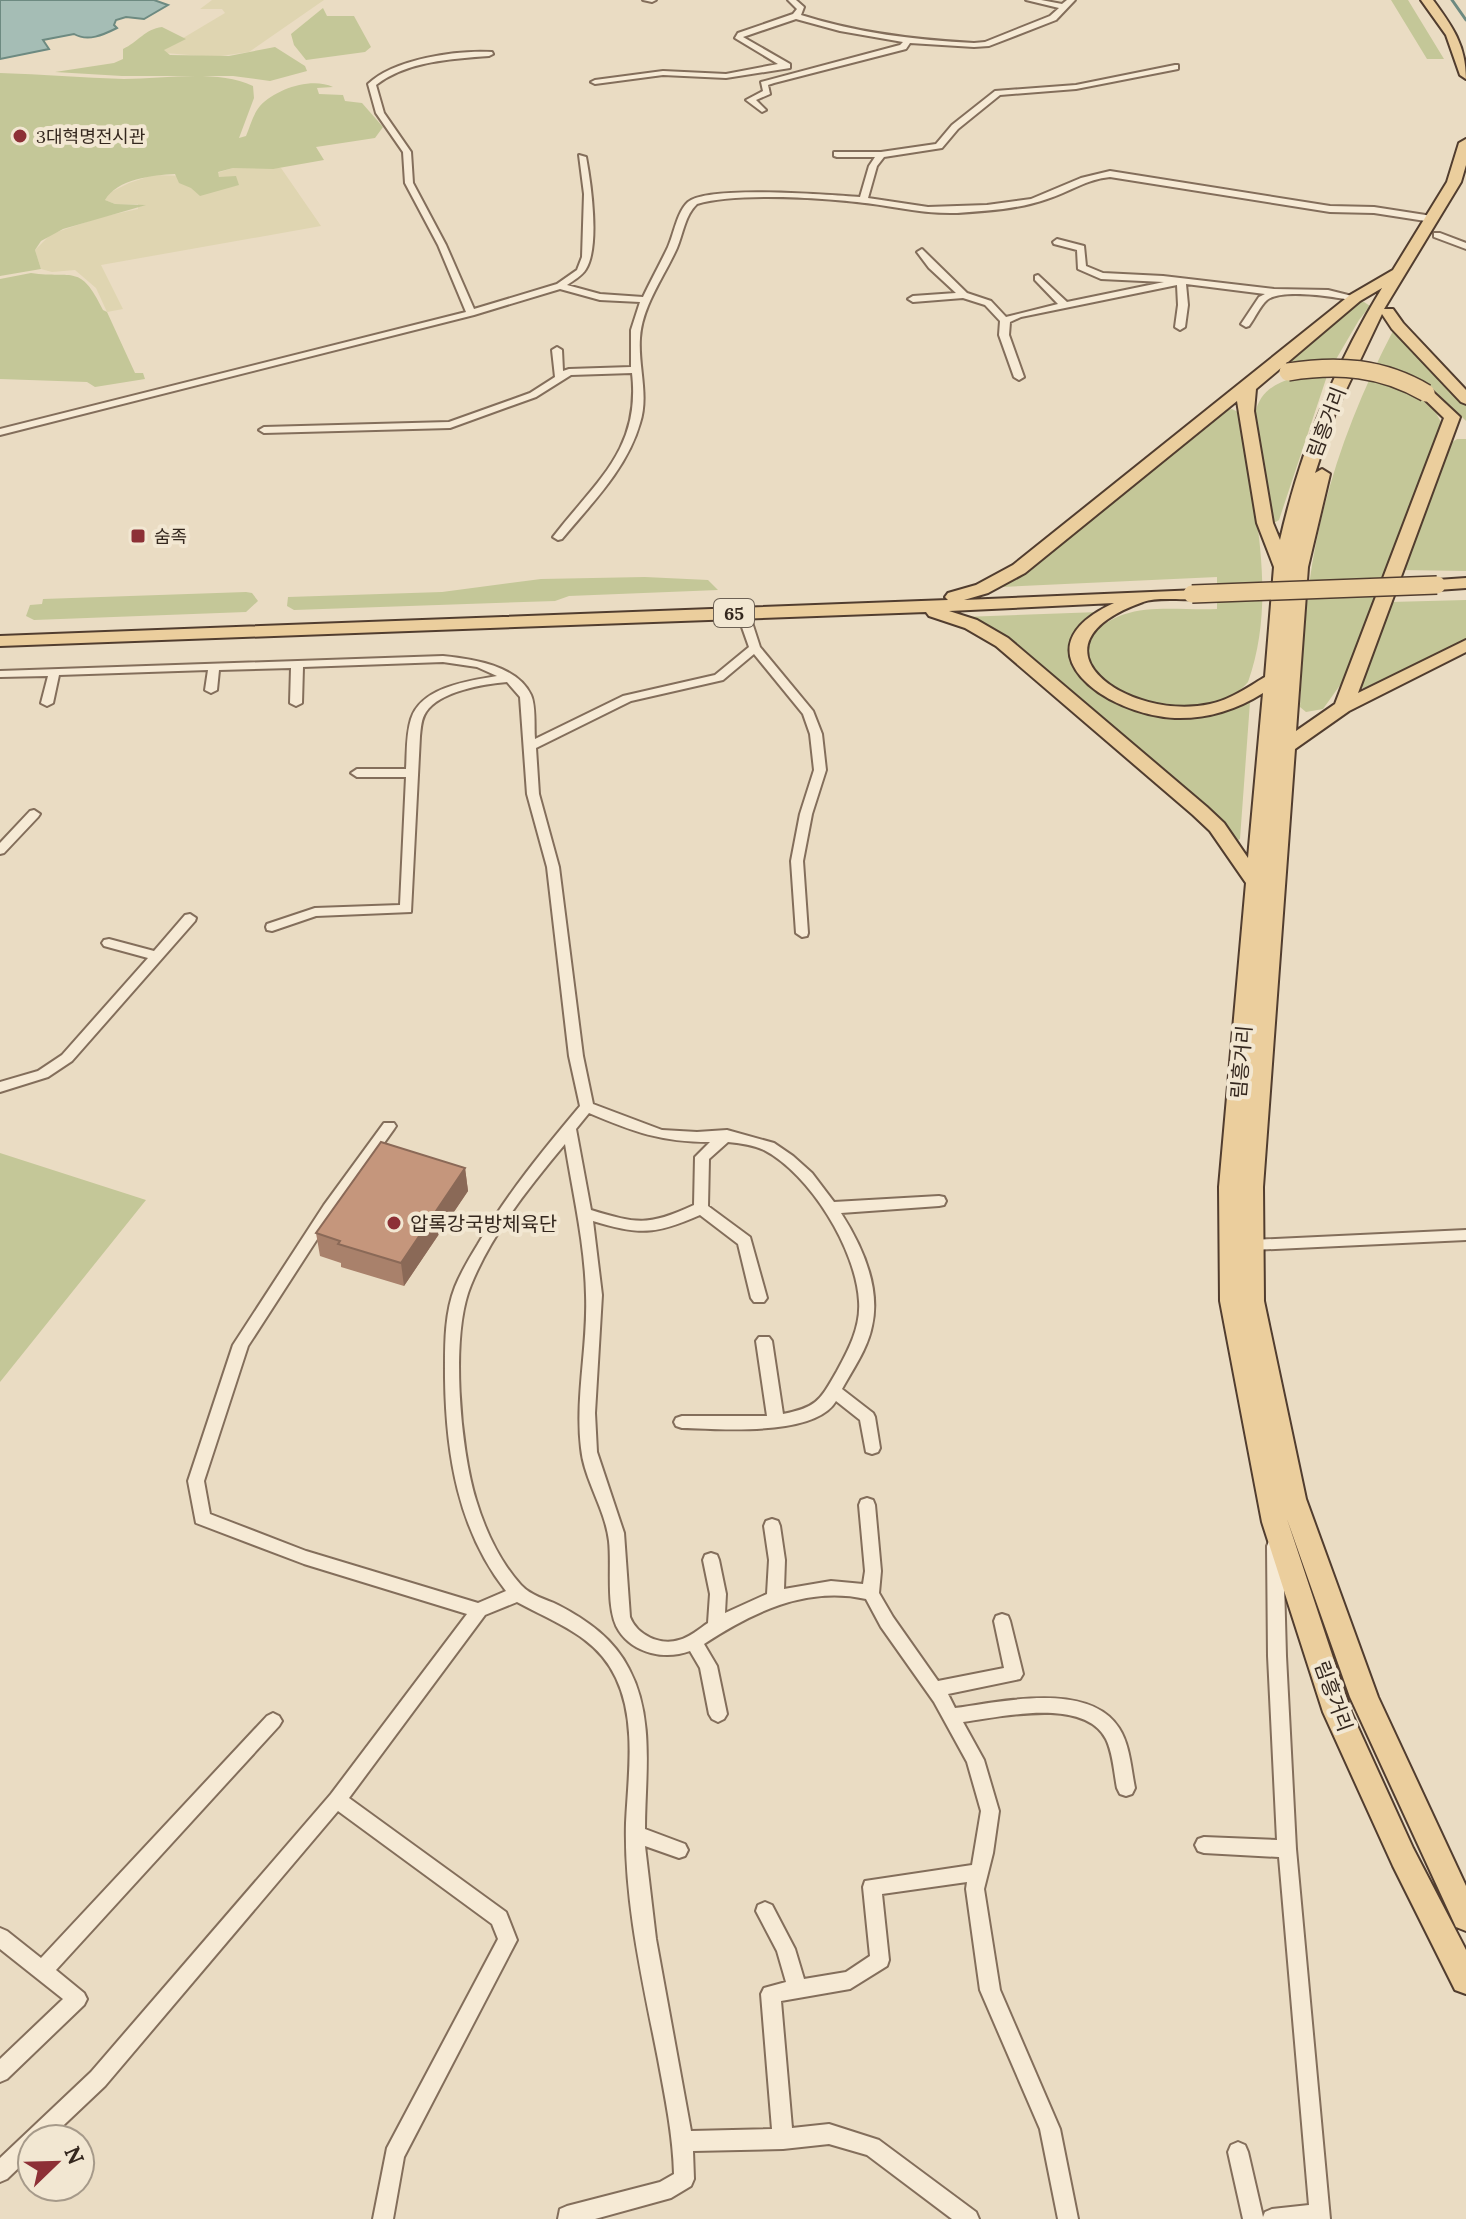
<svg xmlns="http://www.w3.org/2000/svg" width="1466" height="2219" font-family="Lora,'Noto Sans KR',serif">
	<rect width="100%" height="100%" fill="#eadcc3"/>
	<path fill="#dfd5b1" d="M212,0h112l-75,52 -35,5 -49,-4 -2,-3 62,-37 -3,-4h-22z
		M266,167l15,1 40,58 -220,39 22,44 -16,3 -11,-24 -21,-18 -23,2 -11,-3 -6,-19 16,-16 50,-17 37,-8v-5h-23l-10,-4 2,-6 22,-11 24,-8 66,2 -2,-4 16,-5z"/>
	<path fill="#c4c798" d="M1391,0h17l36,59h-17z
		M323,8l4,8h27l17,31 -6,5 -59,8 -12,-15 -3,-11z
		M162,27l24,12 -22,11 6,5 59,1 46,-9 30,19 2,5 -37,10 -37,-5h-111l-67,-4 59,-9 9,-4v-10c15,-7 22,-20 39,-22z
		M0,73c41,1 83,5 124,6 40,0 92,-10 129,7l1,12 -15,40 7,-2c4,-9 7,-22 14,-30 16,-17 51,-29 73,-19l-16,1 2,6 24,1 2,6 17,2 21,24 -8,11 -59,9 8,13 -51,9 -40,-1 -15,4 1,5 17,-1 3,9 -39,11 -9,-8 -12,-5 -4,-9c-22,1 -58,5 -70,26l10,4 31,1 -83,24 -22,12 -6,9 6,19 -41,7z
		M31,273c43,6 49,-10 72,37l4,2 28,61h8l2,6 -50,8 -8,-5 -87,-3v-100z
		M1357,302h7l6,4 -11,14 -31,53 -49,147 -5,3 -4,-4 -15,-105c5,-23 19,-30 40,-37l-13,-11z
		M1393,331l73,75v15l-33,-32 -16,6 19,18 6,11 -94,250 -25,35 -17,3 -6,-5c3,-54 5,-110 16,-164 15,-75 42,-145 77,-212z
		M1232,409l8,4c12,87 39,183 8,269 -27,33 -92,30 -126,12 -11,-5 -21,-15 -31,-22l-7,-29c36,-45 82,-32 133,-34v-32l-215,10 223,-177z
		M1457,439h9v132l-65,-1 50,-127z
		M645,577l63,3 10,10 -149,6 -14,5 -261,9 -7,-4 1,-9 154,-5 99,-13z
		M246,592l6,1 6,8 -12,11 -212,8 -8,-4 4,-11 12,-1 1,-5z
		M1466,600v39l-90,48 -9,3 -8,-4 31,-84z
		M1099,612c-17,12 -36,27 -28,50 5,16 19,27 33,35 56,29 92,0 146,5l-10,137 -3,2 -30,-31 -244,-193z
		M0,1153l146,47 -146,182z"/>
	<path fill="#a5bdb5" stroke="#6d8a81" stroke-width="2" d="M0,0h154l14,5 -24,14 -18,-2 -10,3 -2,5 3,3c-14,7 -29,14 -43,6l-31,6 6,9 -49,10z"/>
	<g fill="none" stroke-linecap="round" stroke-linejoin="round">
		<path stroke="#6d8a81" stroke-width="3" d="M1452,0l14,20"/>
		<defs>
			<path id="minor" d="M643,0h13l-4,2z
				M788,0h8l8,7 -3,8c56,18 114,25 173,28l11,-1 65,-26 9,-8 -33,-8h15l21,4 5,-4h8l-19,20 -67,26 -15,1 -64,-4 -4,6 -132,34 -6,2 2,9 -14,6 10,10 -4,2 -16,-12 17,-9 -2,-9 139,-37 3,-3 -63,-11 -44,-12 -53,18 47,27v4l-64,10 -63,-3 -68,9 -4,-2 4,-2 68,-9 63,3 52,-10 -43,-26 3,-5 55,-19 4,-5z
				M492,52l1,2 -4,2c-38,3 -82,5 -113,29l8,28 27,39 2,31 33,62 28,64 83,-25 20,-14 5,-13 2,-63 -5,-39 7,2c5,26 14,89 0,112 -4,7 -12,11 -19,16l33,9 43,3c8,-17 17,-33 25,-50 6,-13 9,-35 20,-45 20,-17 142,-7 172,-5l9,-31 6,-9h-38l-3,-1v-4h47l55,-8 16,-19 43,-34 81,-6 99,-20h3v4l-102,20 -76,6 -42,34 -16,19 -58,9 -7,9 -9,32 60,9 59,-2 44,-6 50,-21 29,-7 220,35 44,1 58,9 4,3 -4,3 -58,-9 -44,-1 -220,-35c-23,2 -41,15 -63,22 -28,10 -60,12 -90,14 -29,1 -55,-5 -84,-9 -44,-6 -135,-12 -176,0 -12,11 -14,30 -20,44 -13,29 -35,58 -37,90 -2,29 9,57 0,85 -13,46 -49,81 -78,116l-4,1 -5,-3c42,-55 88,-87 79,-164l-61,2 -35,22 -86,31 -186,5 -5,-3 5,-3 185,-5 81,-29 25,-16 -3,-27 5,-3 5,3 1,21 6,-2 62,-2v-37l9,-28 -40,-2 -40,-11 -86,26 -474,120v-6l466,-117 -28,-67 -33,-62 -2,-31 -27,-39 -8,-29c26,-25 88,-34 124,-32z
				M1434,233h6l26,10v6l-32,-12z
				M1057,239l27,7 2,20 17,7 60,3 111,13 54,1 32,8 -5,3c-19,-4 -73,-13 -88,-1 -7,6 -12,18 -18,26l-3,1 -5,-3 18,-27 6,-3 -79,-10 2,21 -3,22 -5,3 -5,-3 3,-22 -1,-20 -156,32 -11,5 -1,13 15,42 -5,3 -5,-3 -15,-42 1,-14 -15,-16 -22,-7 -50,4 -5,-3 5,-3 43,-3 -27,-25 -12,-16 5,-3 45,44 24,8 15,16 52,-13 -23,-24v-4l3,-1 29,27 97,-20 -63,-3 -23,-10 -1,-19 -23,-6 -1,-2z
				M743,610l6,3 11,34 53,64 9,23 4,36 -14,44 -9,47 5,72 -1,3 -5,1 -6,-4 -5,-72 9,-47 14,-44 -4,-36 -7,-20 -49,-60 -31,26 -92,21 -95,47 3,46 20,73 24,189 10,48 69,26 35,2 30,-2 47,13 19,13 19,17 22,29 105,-6 5,1 2,4 -2,4 -5,1 -98,7c20,31 40,74 31,113 -4,22 -19,43 -30,63l31,24 2,4 5,31 -2,4 -6,2 -6,-2 -6,-32 -24,-19c-21,36 -117,28 -154,27l-6,-2 -2,-4 2,-4 6,-2h85l-11,-75 3,-4h10l3,4 11,73c35,-7 37,-14 54,-43 12,-22 24,-45 22,-70 -3,-52 -49,-127 -95,-151 -11,-5 -24,-7 -36,-8l-19,17 -1,47 42,31 17,61 -3,4h-10l-3,-4 -13,-54 -38,-29c-45,20 -61,20 -107,6l9,74 -7,118 2,39 27,81 6,84c7,18 30,29 49,23 11,-3 20,-11 29,-17l2,-29 -7,-34 2,-5 6,-2 6,2 2,5 7,34 -1,19 42,-19 2,-34 -5,-34 2,-5 6,-2 6,2 2,5 5,34 -1,29 47,-8 32,3 2,-13 -6,-66 2,-5 6,-2 6,2 2,5 6,66 -2,22 14,24 45,64 66,-13 -10,-47 2,-5 6,-2 6,2 2,5 13,53 -3,5 -72,15 7,14c46,-6 134,-27 164,20 11,17 12,41 16,60l-3,6 -6,2 -6,-2 -3,-6c-3,-15 -4,-35 -11,-49 -22,-42 -106,-22 -143,-17l21,38 15,51 -6,42 -9,36 16,101 60,139 18,90h-20l-18,-90 -60,-139 -14,-101 1,-7 -85,12 7,66 -2,6 -37,23 -69,12 11,127 37,-4 50,16 97,72 3,7h-27l-85,-64 -38,-11 -46,5 -90,2 1,28 -3,7 -20,12 -76,21h-37l2,-10 7,-3 93,-24 14,-8c-1,-39 -9,-77 -16,-115 -15,-77 -34,-157 -32,-236 2,-46 11,-101 -10,-145 -19,-42 -61,-55 -99,-76l-32,13 -136,183 157,114 11,28 -113,217 -11,62h-20l14,-71 111,-209 -6,-15 -154,-113 -233,275 -56,53h-17v16l-25,24 -7,3v-24l91,-86 240,-278 136,-180 -163,-50 -108,-41 -8,-42 45,-136 91,-140 60,-82h10l2,3 -2,3 -60,84 -86,133 -44,135 6,33 96,37 172,52 28,-12c-48,-61 -60,-137 -61,-213 0,-30 -1,-63 10,-91 6,-15 15,-30 23,-43 29,-50 65,-94 102,-138l-11,-50 -22,-189 -20,-73 -7,-97 -13,-15c-23,2 -67,9 -81,30 -5,7 -5,16 -6,24l-9,176 -95,4 -44,15 -5,-1 -1,-3 1,-3 48,-16 85,-3 6,-128h-49l-6,-4 6,-4h49c1,-16 0,-34 5,-50 10,-32 57,-38 86,-43l-20,-9 -34,-5 -140,5 -1,36 -6,3 -6,-3 1,-35 -72,2 -2,20 -6,3 -6,-3 3,-20 -149,5 -6,28 -6,3 -6,-3 7,-27 -48,1v-6l443,-15c29,3 74,9 88,39 5,11 3,31 4,44l88,-43 92,-21 34,-28 -12,-34zM589,1113c45,19 72,29 121,29l-15,15 -1,48c-45,21 -57,19 -103,5l-15,-81zM565,1144c8,50 20,100 21,151 2,51 -11,102 -5,153 3,32 24,60 28,93 3,26 -4,69 10,90 15,23 47,29 71,20l10,17 9,46 3,5 6,3 6,-3 3,-5 -10,-48 -13,-22c49,-32 102,-58 162,-45l15,28 53,75 33,60 14,49 -9,54 -107,16 -2,6 7,69 -24,16 -42,7 -9,-30 -23,-44 -7,-3 -7,3 -2,6 21,40 9,31 -22,6 -3,6 11,135 -81,2 -35,-192 -11,-93 34,12 6,-2 3,-6 -3,-6 -40,-15c0,-53 10,-111 -16,-160 -15,-30 -42,-49 -71,-64 -12,-6 -27,-9 -37,-20 -21,-23 -36,-55 -45,-85 -16,-52 -26,-165 -5,-215 21,-52 59,-99 94,-141z
				M34,810l6,4 -2,3 -34,36 -4,1v-11l30,-32z
				M190,914l6,4 -1,3 -123,140 -24,16 -48,15v-10l38,-11 24,-16 86,-97 -44,-12 -2,-3 2,-3 5,-1 45,12 31,-36z
				M1466,1230v10l-214,10 -5,-1 -2,-4 2,-4 5,-1z
				M1275,1539l6,2 2,5 3,110 10,193 34,370h-87l-15,-67 3,-7 7,-3 7,3 3,7 15,65 2,-5 7,-3 37,-4 -30,-348 -75,-4 -6,-2 -3,-6 3,-6 6,-2 73,3 -9,-184 -1,-110 2,-5z
				M273,1713l6,3 3,5 -3,5 -223,244 28,23 3,6 -3,6 -77,74 -7,3v-23l63,-60 -63,-50v-21l7,3 34,27 226,-242z"/>
			<path id="primary" d="M1421,0h12c19,26 33,45 33,79l-6,-4 -14,-40z
				M1466,139v26l-5,17 -77,127h9l10,14 63,67v14l-5,-2 -69,-73 -10,-15 -47,99 -20,60 7,-4 8,5 -22,93 -12,164 39,-27 109,-286 -26,-25 8,-5 5,2 29,27 -102,276 108,-53v12l-117,59 -54,38 -32,438 1,114 42,198 72,198 88,189v45l-10,-4 -106,-230 -63,-178 1,3 63,190 62,136 53,102v44l-11,-4 -62,-124 -70,-154 -61,-190 -42,-221 -1,-114 27,-304 -36,-52 -17,-16 -197,-169 -31,-18 -36,-12 -3,-4 -926,34v-10l948,-36 -3,-3 3,-4 28,-8 37,-20 337,-270 43,-25 54,-88 12,-39zM1382,288c-47,77 -82,164 -102,252l-7,-17 -19,-112 2,-22 104,-88zM1237,401l20,122 17,44 -9,110c-17,10 -35,23 -55,27 -81,18 -191,-58 -67,-102 13,-5 35,-2 49,-3l6,-1 3,-4 -3,-4 -234,10 24,-7 37,-20zM1114,603c-101,46 -8,112 61,115 32,1 61,-8 88,-25l-15,165 -24,-35 -17,-16 -199,-169 -31,-18 -28,-9z
				M1466,578v10l-29,2 -9,-5 9,-5z"/>
		</defs>
		<use href="#minor" stroke="#836e5b" stroke-width="4"/>
		<use href="#primary" stroke="#513d2f" stroke-width="4"/>
		<use href="#minor" fill="#f6ead5" fill-rule="evenodd"/>
		<use href="#primary" fill="#ebce9d" fill-rule="evenodd"/>
		<defs>
			<path id="primary-bridge-far1" d="M1315,368h41"/>
			<path id="primary-bridge" d="M1288,372c50,-8 94,-5 138,21
				M1192,594l245,-9"/>
		</defs>
		<use href="#primary-bridge-far1" stroke="#513d2f" stroke-width="15" stroke-linecap="butt"/>
		<use href="#primary-bridge" stroke="#513d2f" stroke-width="20" stroke-linecap="butt"/>
		<use href="#primary-bridge-far1" stroke="#ebce9d" stroke-width="13"/>
		<use href="#primary-bridge" stroke="#ebce9d" stroke-width="17"/>
	</g>
	<path fill="#a9816b" d="M465,1168l3,23 -64,95 -63,-19v-4l-21,-7 -4,-23z"/>
	<path fill="#8a6957" d="M465,1168l3,23 -64,95 -3,-23z"/>
	<path fill="#c5967c" stroke="#8a6957" stroke-width="2" d="M381,1142l84,26 -64,95 -63,-19 2,-3 -24,-8z"/>
	<g fill="#8d3036" stroke="#f2e7d2" stroke-width="3">
		<circle cx="20" cy="136" r="8"/>
		<rect x="130" y="528" width="16" height="16" rx="4"/>
		<circle cx="394" cy="1223" r="8"/>
	</g>
	<g text-anchor="middle" dominant-baseline="central" stroke-width="8" stroke-linejoin="round" paint-order="stroke">
		<g font-size="18" fill="#34271e" stroke="#f2e7d2" text-anchor="start">
			<text x="36" y="136">3대혁명전시관</text>
			<text x="154" y="536">숨족</text>
		</g>
		<rect fill="#f2e7d2" stroke="#6d6154" stroke-width="2" x="714" y="599" width="40" height="28" rx="6"/>
		<g font-size="18" font-weight="bold" fill="#34271e">
			<text x="734" y="613">65</text>
		</g>
		<g font-size="20" fill="#34271e" stroke="#f2e7d2">
			<text transform="translate(1326 422) rotate(-69)">림흥거리</text>
			<text transform="translate(1241 1062) rotate(-85)">림흥거리</text>
			<text transform="translate(1334 1696) rotate(70)">림흥거리</text>
		</g>
		<g font-size="20" fill="#34271e" stroke="#f2e7d2" text-anchor="start">
			<text x="410" y="1223">압록강국방체육단</text>
		</g>
	</g>
	<g transform="translate(56 2163) rotate(67)"><circle r="38" fill="#f2e7d2" stroke="#a69a8a" stroke-width="2"/>
	<path d="M0-6L14 30L0 20L-14 30Z" fill="#8d3036"/>
	<text y="-12" font-size="22" font-weight="bold" text-anchor="middle" fill="#34271e">N</text>
	</g>
</svg>
